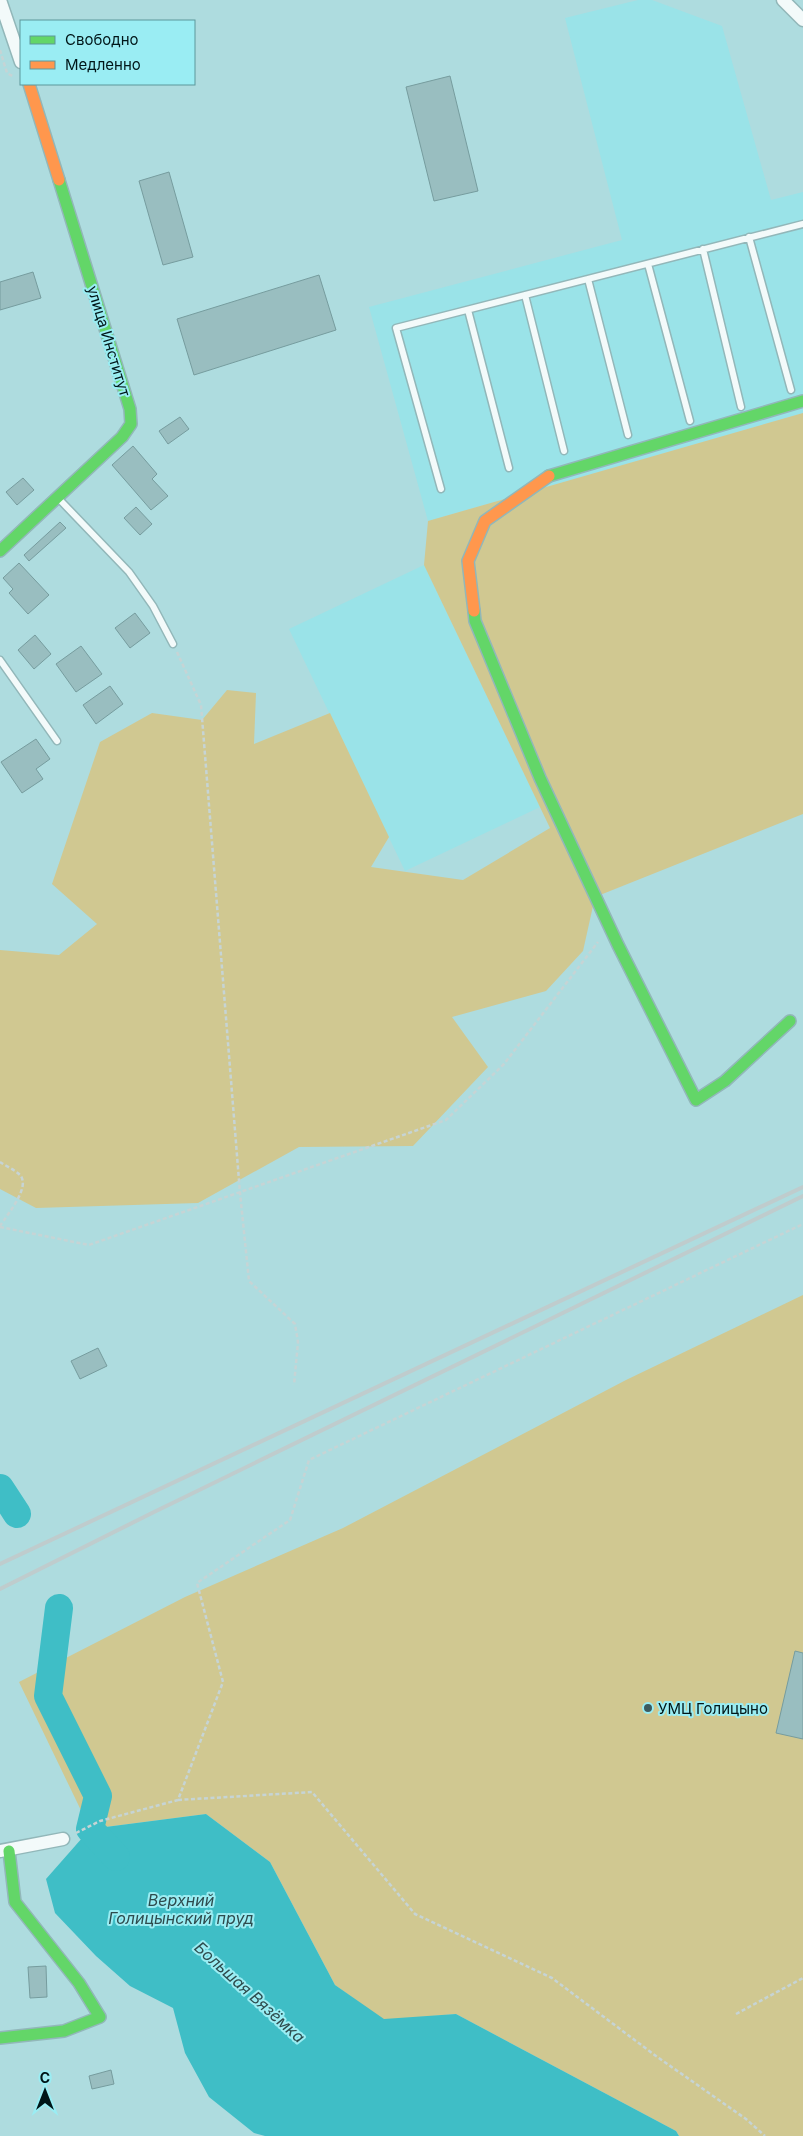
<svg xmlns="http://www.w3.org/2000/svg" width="803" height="2136" font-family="Inter,sans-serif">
	<rect width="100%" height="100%" fill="#aedcdf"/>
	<path fill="#9ae3e8" d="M638,0h14l70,26 49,174 32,-8v221l-375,108 -59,-214 253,-67 -57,-222z
		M424,565l116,242 -135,64 -116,-242z"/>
	<path fill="#d0c891" d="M803,413v401l-208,83 -12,54 -37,40 -94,26 36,50 -75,79 -114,1 -101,56 -162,5 -36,-19v-239l59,5 38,-31 -45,-40 48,-142 52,-29 50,7 25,-30 29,3 -2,51 76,-31 59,124 -18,30 92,13 87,-52 -126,-263 4,-44z
		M803,1295v841h-124l-3,-5 -220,-117 -72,6 -49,-35 -65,-123 -64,-48 -116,15 -71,-147 166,-85 158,-69 283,-148z"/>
	<path fill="#3fbec6" d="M206,1814l64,48 65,123 49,34 72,-5 220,117 3,5h-414l-11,-3 -45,-36 -24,-44 -12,-45 -43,-22 -34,-30 -41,-43 -9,-34 44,-50z"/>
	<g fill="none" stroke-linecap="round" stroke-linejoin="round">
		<path stroke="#3fbec6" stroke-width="28" d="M0,1488l17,26
			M59,1608l-11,88 50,100 -8,33 26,28"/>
	</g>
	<path fill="#99bec0" stroke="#769c9e" d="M450,76l28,115 -44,10 -28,-114z
		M169,172l24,85 -30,8 -24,-84z
		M33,272l8,26 -41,12v-28z
		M319,275l17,55 -142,45 -17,-56z
		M180,417l9,12 -21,15 -9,-13z
		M133,446l24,28 -5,5 16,17 -17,14 -39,-45z
		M23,478l11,12 -17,15 -11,-13z
		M136,507l16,17 -12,11 -16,-17z
		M60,522l6,6 -37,33 -5,-6z
		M19,563l30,32 -21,19 -19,-21 4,-4 -10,-11z
		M135,613l15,20 -20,15 -15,-20z
		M35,635l16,19 -17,15 -16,-19z
		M81,646l21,28 -26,18 -20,-28z
		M110,686l13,18 -27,20 -13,-19z
		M36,739l14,20 -14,10 7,10 -21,14 -21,-31z
		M98,1348l9,18 -27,13 -9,-18z
		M795,1651l8,2v86l-27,-6z
		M46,1966l1,31 -17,1 -2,-31z
		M111,2070l3,14 -22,5 -3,-13z"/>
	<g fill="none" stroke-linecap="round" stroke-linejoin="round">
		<defs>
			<path id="lane" d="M749,237l42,153
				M703,249l38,158
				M648,264l42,157
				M588,279l40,156
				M525,295l39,156
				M468,310l41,158
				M441,489l-45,-161 407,-104
				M59,499l70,73 24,34 20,38
				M0,660l57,81"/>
			<path id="street" d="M0,0l21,62
				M783,0l20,20
				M0,1851l63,-12"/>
			<path id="fast" d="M549,476l254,-75
				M0,551l122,-114 9,-13 -1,-15 -71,-229
				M474,611l1,10 65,157 78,167 78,155 29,-19 65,-60
				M0,2038l64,-7 36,-14 -21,-34 -64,-81 -6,-51"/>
			<path id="slow" d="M29,84l30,96
				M474,611l-6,-50 17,-40 64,-45"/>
		</defs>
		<use href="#lane" stroke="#92b7b9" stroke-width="9"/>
		<use href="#street" stroke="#92b7b9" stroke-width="15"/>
		<use href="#fast" stroke="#92b7b9" stroke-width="14"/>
		<use href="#slow" stroke="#92b7b9" stroke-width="14"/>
		<path stroke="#c6d4d5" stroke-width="2.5" stroke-dasharray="4 2.5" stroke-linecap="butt" d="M0,50l7,23 7,4
			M177,652l24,53 39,488 9,88 46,43 3,18 -4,43
			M0,1162c6,4 15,8 20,13 11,12 -13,40 -20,51
			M0,1227l89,18 357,-125 58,-56 94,-122
			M178,1800l134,-8 103,122 137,64 104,78 90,63 19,17
			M76,1833l24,-12 78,-21 45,-118 -26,-99 93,-63 19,-60 494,-236
			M736,2014l67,-36"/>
		<use href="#lane" stroke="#f3fafa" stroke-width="6"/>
		<use href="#street" stroke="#f3fafa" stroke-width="12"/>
		<use href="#fast" stroke="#63d668" stroke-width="11"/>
		<use href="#slow" stroke="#ff974d" stroke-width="11"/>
		<path stroke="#bfcccd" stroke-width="4" d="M0,1564l803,-377
			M0,1589l152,-76 651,-317"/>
	</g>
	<circle fill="#3d5b5e" stroke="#9aedf3" stroke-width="2" cx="648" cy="1708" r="5"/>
	<g text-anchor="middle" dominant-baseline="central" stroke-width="4" stroke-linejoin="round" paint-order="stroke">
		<g font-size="15" fill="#001618" stroke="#9aedf3">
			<text transform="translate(109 341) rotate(73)">улица Институт</text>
		</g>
		<g font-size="15" fill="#001618" stroke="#9aedf3" text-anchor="start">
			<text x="658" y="1708">УМЦ Голицыно</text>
		</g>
		<g font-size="16" font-style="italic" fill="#2e4b4d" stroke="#9aedf3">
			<text x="181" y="1900">Верхний<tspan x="181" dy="18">Голицынский пруд</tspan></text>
			<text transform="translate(250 1992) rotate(42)">Большая Вязёмка</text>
		</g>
	</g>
	<rect x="20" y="20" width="175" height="65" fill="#9aedf3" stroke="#5c979b"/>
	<rect x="30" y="36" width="25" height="8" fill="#63d668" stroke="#5c979b"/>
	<text x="65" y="45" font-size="15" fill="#001618">Свободно</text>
	<rect x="30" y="61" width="25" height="8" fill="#ff974d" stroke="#5c979b"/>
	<text x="65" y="70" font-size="15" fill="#001618">Медленно</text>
	<g transform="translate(45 2091)" stroke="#9aedf3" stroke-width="4" paint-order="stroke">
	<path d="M0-4L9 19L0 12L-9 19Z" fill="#001618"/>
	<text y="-8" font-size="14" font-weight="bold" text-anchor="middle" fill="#001618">С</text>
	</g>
</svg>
